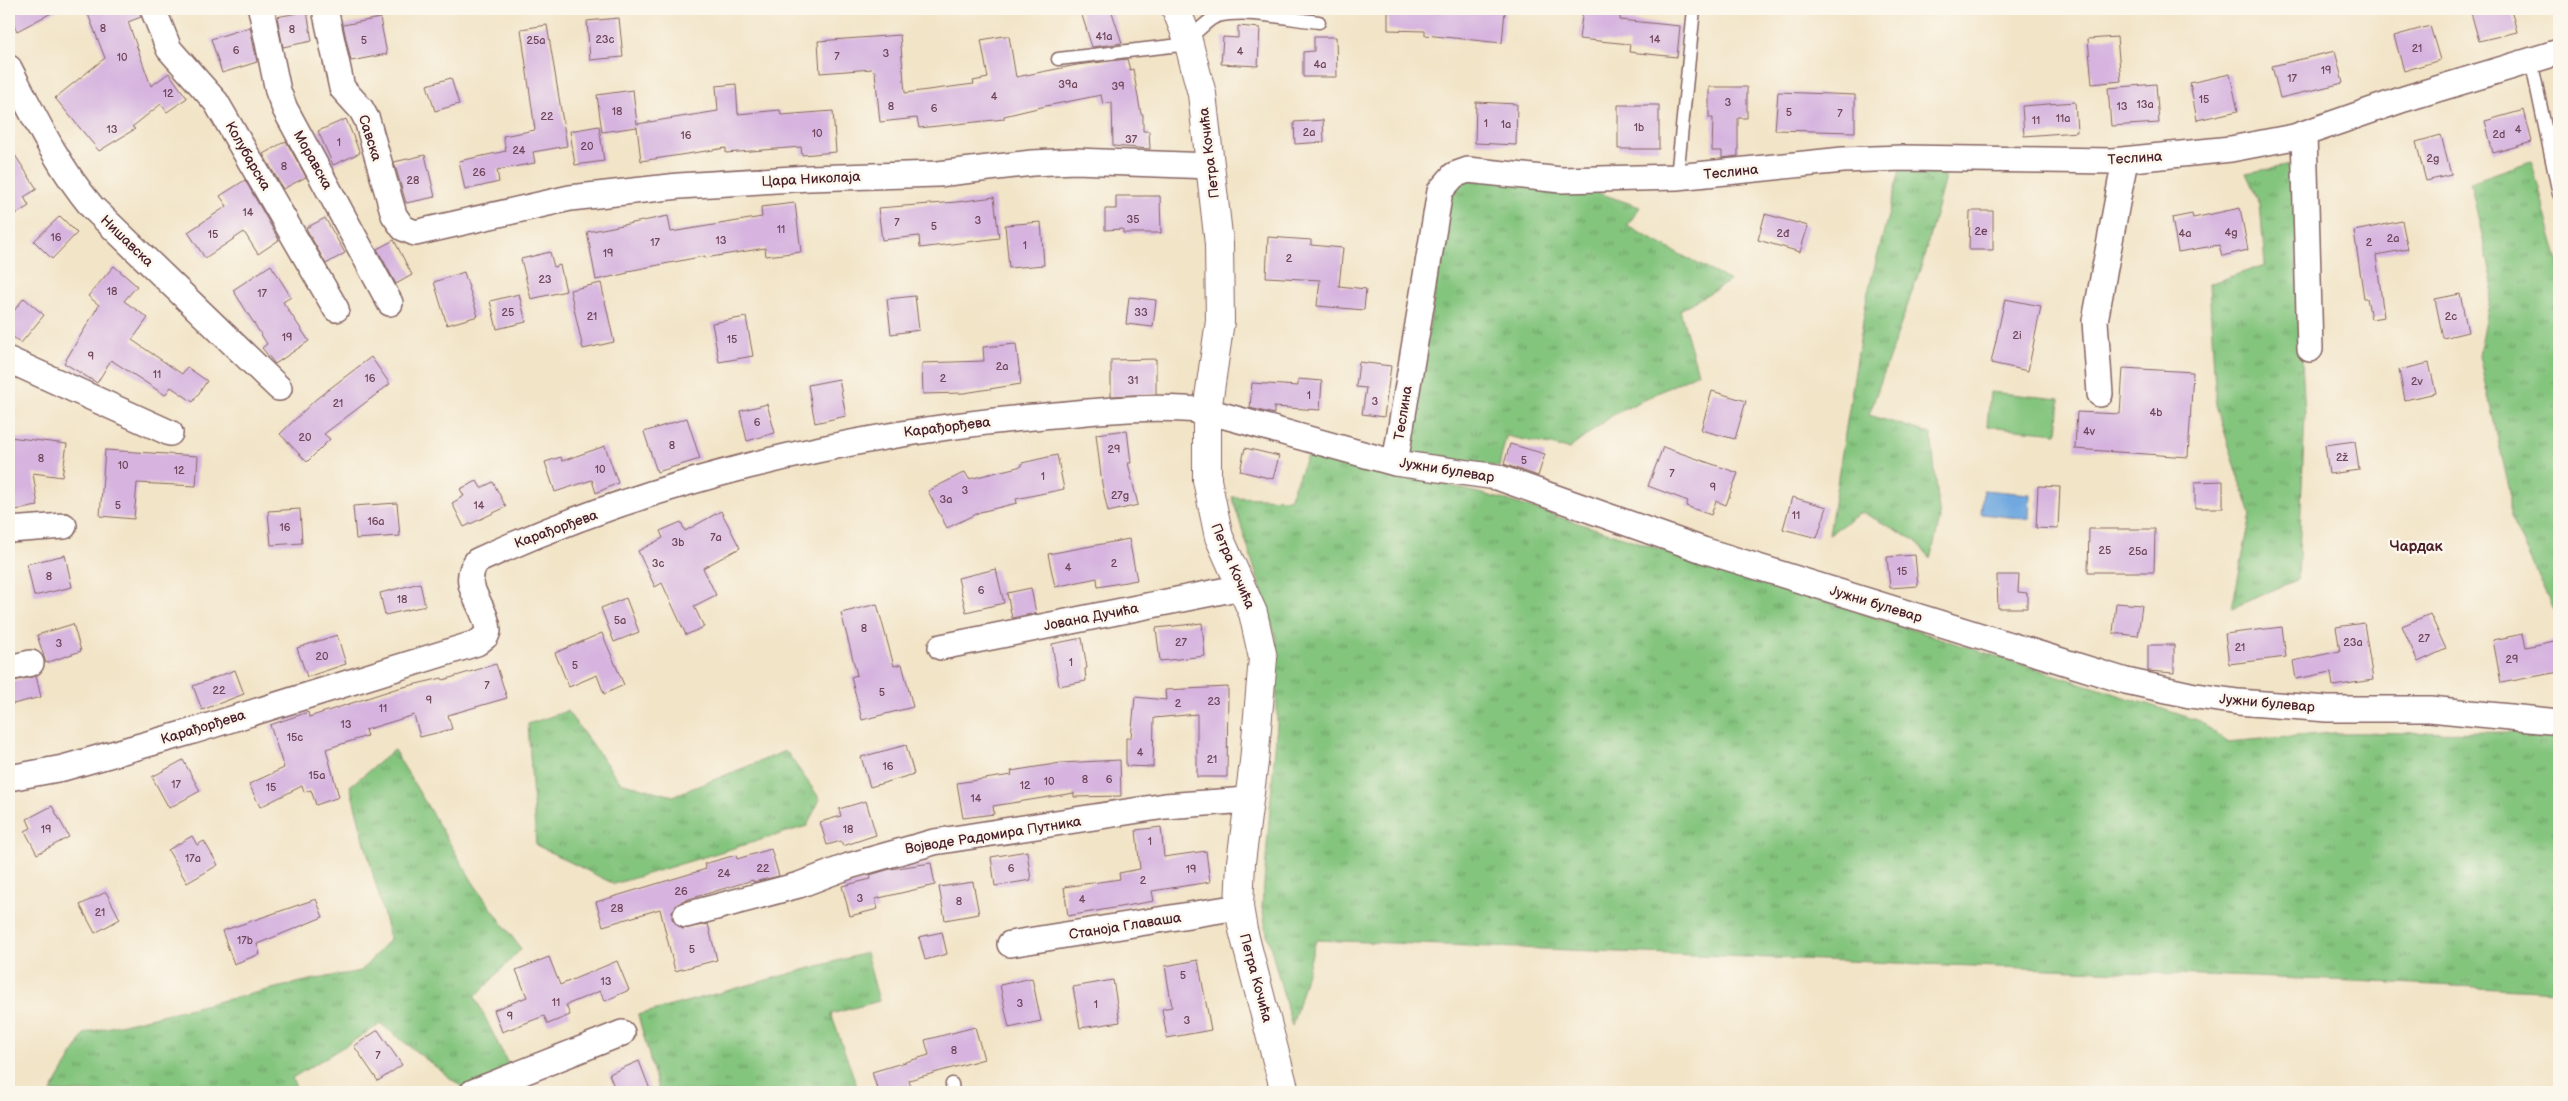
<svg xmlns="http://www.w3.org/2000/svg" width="2568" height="1101" font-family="'Balsamiq Sans',sans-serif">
	<defs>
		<pattern id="grass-tufts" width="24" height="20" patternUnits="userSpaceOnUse" patternTransform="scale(1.25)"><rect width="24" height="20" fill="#84c57e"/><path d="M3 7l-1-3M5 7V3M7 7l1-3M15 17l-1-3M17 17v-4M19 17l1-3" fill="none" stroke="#6e9f67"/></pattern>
	</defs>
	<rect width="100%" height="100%" fill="#fbf7ec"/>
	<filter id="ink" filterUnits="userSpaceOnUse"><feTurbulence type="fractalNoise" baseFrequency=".02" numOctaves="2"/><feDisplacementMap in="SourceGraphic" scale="10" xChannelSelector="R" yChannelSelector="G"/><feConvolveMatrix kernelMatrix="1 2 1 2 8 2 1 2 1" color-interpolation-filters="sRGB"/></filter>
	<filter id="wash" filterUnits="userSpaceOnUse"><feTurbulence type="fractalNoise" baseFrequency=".0096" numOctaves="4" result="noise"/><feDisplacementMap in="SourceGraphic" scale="20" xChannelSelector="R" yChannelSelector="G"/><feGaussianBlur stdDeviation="1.12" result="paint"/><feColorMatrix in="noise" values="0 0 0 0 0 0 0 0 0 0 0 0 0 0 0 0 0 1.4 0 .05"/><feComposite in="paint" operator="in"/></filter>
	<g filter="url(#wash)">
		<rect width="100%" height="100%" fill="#f2e4c7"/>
		<path fill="url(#grass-tufts)" stroke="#677254" d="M1903,158h47l-27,103 -54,154 62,19 9,86 -10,39 -14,-18 -54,-29 -33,22 38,-238z
			M2531,161l28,100v355l-5,-7 -44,-92v-25l-31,-136 14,-73 -23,-101z
			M2297,164v105l8,146 -7,164 -66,29 19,-93 -35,-110 -7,-121 56,-19 -5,-61 -14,-31z
			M1454,175l107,5 79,27 -13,19 103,55 -50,29 18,63 -85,42 -44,34 -63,-13 -7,31 -90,-15z
			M1310,449l199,52 691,220 27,21 106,-9 188,-1 38,-18v277l-206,-10 -1037,-41 -24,86 -25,-92 -5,-27 15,-184 -1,-86 -44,-140 57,2z
			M567,711l53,71 53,14 113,-45 34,48 -13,27 -193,58 -78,-39 -8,-121z
			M394,750l80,134 47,65 -46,48 39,79 -46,16 -87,-68 -89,54 6,14h-247l34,-59 225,-53 51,-9 29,-32 -40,-153z
			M866,953l13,48 -48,13 28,78h-200l-21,-77z"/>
		<path fill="#84c57e" stroke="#677254" d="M1990,392l70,7 -3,34 -70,-7z"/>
		<path fill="#6fa8df" stroke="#5c6485" d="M1983,490l47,4 -1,25 -48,-5z"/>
		<g id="blocks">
			<path fill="#d6b4df" d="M9,9h50l-42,22 -8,-14z
				M86,9h53l2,8 -13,5 23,64 18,-13 18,25 -20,14 -6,-8 -29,23 3,2 -36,22 -44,-53 50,-40z
				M1080,9h31l11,34 -30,4z
				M1388,9l117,2 -3,32 -77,-8v-4l-37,-1z
				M1583,9h38l-1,11 60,6 -3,31 -48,-5 1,-8 -51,-5z
				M2470,9h41l6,23 -38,9z
				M307,11l5,30 -29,6 -6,-30z
				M380,18l7,36 -36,7 -8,-36z
				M619,18l4,39 -33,3 -3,-39z
				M547,25l20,121 -34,6 2,11 -38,7 2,12 -34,8 -6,-29 47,-10 -3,-15 32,-6 -14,-101z
				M1238,26l22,2 -2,38 -37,-2 2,-27 15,1z
				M2430,26l10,34 -36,11 -10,-35z
				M250,27l7,35 -35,11 -11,-34z
				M900,35l5,58 69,-9 -1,-3 15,-3 -7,-38 22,-4h6l7,41 61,-12 50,-6 3,11 3,-1 8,45h2v17h6l1,18 -37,-3 -1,-44 -9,2 -2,-9 -55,11 -42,10v3l-85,9 -2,-10 -37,4 -5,-50 -3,-3 -52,4 -2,-32z
				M1314,37h22l1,40h-34v-25l11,-1z
				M2117,37l4,44 -29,3 -4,-45z
				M2335,51l8,32 -63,15 -8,-32z
				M2230,74l8,37 -41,9 -7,-37z
				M451,78l8,26 -24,7 -8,-26z
				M736,84l2,30 42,-4 1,5 52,-4 3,41 -34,3 -1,-8 -75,6v-5l-85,13 -4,-34 -35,5 -5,-37 36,-5 4,34 81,-13 -2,-25z
				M2156,84l3,39 -48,3 -3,-38z
				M1709,87h38v31h-9v38l-16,2v-7h-10l1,-33h-4z
				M1778,92l77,3v37l-80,-2z
				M1476,102l41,2 -1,41 -41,-2z
				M2075,102l2,30 -53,4 -2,-30z
				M1618,105h41v44h-41z
				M2524,110l8,32 -39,11 -8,-32z
				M346,119l14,34 -27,12 -15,-34z
				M1323,120l1,22 -29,2 -1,-22z
				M599,126l5,35 -29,4 -5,-34z
				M2441,135l10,40 -25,6 -10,-39z
				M286,141l20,36 -23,12 -20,-35z
				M9,146l28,43 -13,8 5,9 -20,12z
				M425,155l10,42 -29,6 -12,-41z
				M245,180l34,60 -21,14 -14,-22 -39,26 -17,-26 39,-26 -7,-10z
				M1116,196h44l1,37h-38v-4l-18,1v-21h11z
				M994,197l5,41 -79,10 -1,-12 -37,4 -4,-32 79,-6z
				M795,203l6,49 -35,4 -1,-8 -60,10v-2l-77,15v2l-32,7 -9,-48 81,-16 3,16 91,-15 -1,-10z
				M2240,208l8,42 -26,6 -3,-11 -41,7 -6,-34 20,-4 1,4z
				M1970,211h23v39h-24z
				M1765,214l43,12 -8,26 -42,-12z
				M60,216l17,17 -25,26 -18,-18z
				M325,218l20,35 -19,11 -20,-36z
				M2402,221l6,28 -32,6 8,62 -13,2 -4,-21h-3l-10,-67z
				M1041,222l3,43 -35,3 -4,-43z
				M1268,237l43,3v5l32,3 -4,38 27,3 -2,21 -47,-4 3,-26 -54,-3z
				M394,240l18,35 -16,9 -19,-35z
				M550,252l4,15 6,-2 6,26 -35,8 -10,-40z
				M271,265l20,32 -8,5 26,39 -34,23 -13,-16 5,-4 -34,-54z
				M114,266l23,20 -13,15 24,17 -16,22 50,34 5,-7 20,14 -14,21 -22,-15 -6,8 -54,-35 -14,23 -33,-20 35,-58 -11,-9z
				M464,272l14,44 -31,9 -13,-43z
				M601,283l13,59 -31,7 -13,-59z
				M519,294l7,28 -29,7 -7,-28z
				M2460,294l8,38 -25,6 -8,-39z
				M915,296l4,34 -28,4 -4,-35z
				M1129,297l27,3 -3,27 -27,-3z
				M24,298l20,17 -23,28 -12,-9v-17z
				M2005,299l36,7 -13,65 -37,-8z
				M746,317l7,39 -34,6 -7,-39z
				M1016,344l5,40 -57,9 -41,1 -1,-31 62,-2 -1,-14z
				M371,357l19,27 -66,50 6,5 -23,23 -27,-28 36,-35z
				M1156,359v35l-45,2v-36z
				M1359,362l32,4 -7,51 -22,-3 4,-26 -10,-1z
				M2429,363l7,30 -31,7 -6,-30z
				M2123,368l70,4 -5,85 -113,-8 2,-37 43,2z
				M839,379l7,37 -31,7 -7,-38z
				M1298,379l24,2 -2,29 -46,-3v7l-24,-6 2,-25 46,3z
				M1712,391l34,10 -11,38 -34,-9z
				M767,404l8,29 -28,8 -7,-30z
				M687,418l13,41 -43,13 -13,-40z
				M1127,430l4,33h-3l10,42 -30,7 -6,-28 -6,-50z
				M9,437l58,7 -5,33 -29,-4 5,33 -29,5z
				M2355,441l4,29 -30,4 -4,-29z
				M1510,444l35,10 -7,22 -34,-12z
				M605,446l13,37 -22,10 -4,-13 -37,12 -10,-30 16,-5 1,4z
				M1663,447l75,26 -12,32 -10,-4 -5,14 -25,-9 2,-5 -40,-15z
				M1245,448l34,8 -6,23 -33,-8z
				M105,450l93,6 -2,30 -59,-3 -3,36 -34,-3z
				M1057,455l7,34 -48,10 1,4 -37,9 -33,16 -19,-37 37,-19 4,7 53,-13v-3z
				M477,481l4,7 12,-6 13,25 -42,20 -12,-24 12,-7 -4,-7z
				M2223,481v27h-28v-26z
				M2038,486l22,1 -2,42 -22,-1z
				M1792,497l35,10 -10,31 -34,-9z
				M397,503l3,33 -44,3 -3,-33z
				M300,509l2,34 -31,2 -3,-34z
				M721,511l19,37 -37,20 13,27 -22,11 10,21 -18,8 -24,-52 -7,4 -17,-36 25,-13 -3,-7 21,-9 4,9z
				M2089,529h66l-1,43h-66z
				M1129,539l8,41 -39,7 -1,-9 -42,9 -7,-33z
				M65,555l7,32 -38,9 -7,-32z
				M1915,555l3,31 -28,2 -3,-31z
				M996,569l8,34 -38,9 -8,-34z
				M1997,575h22l-1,17 9,1v15h-29z
				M420,583l5,23 -40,9 -5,-22z
				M1031,588l5,25 -24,5 -5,-25z
				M626,598l13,34 -25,10 -13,-34z
				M2116,603l26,2 -4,31 -25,-3z
				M877,604l17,62 8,-2 11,43 -51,13 -11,-43 6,-2 -16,-62z
				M2430,614l16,35 -28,13 -16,-36z
				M1202,623l3,33 -45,5 -4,-33z
				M2364,623l9,57 -40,6 -2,-14 -35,7 -3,-18 47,-10 -4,-24z
				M73,624l8,27 -35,12 -9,-28z
				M2282,627l4,30 -57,7 -4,-30z
				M602,633l22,52 -20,9 -7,-19 -28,12 -14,-34z
				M2523,634l3,13 33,-7v32l-58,11 -8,-43z
				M337,635l9,29 -39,13 -10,-29z
				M1082,638l5,30 -2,1 1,12 -27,5 -7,-42z
				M2148,645h26v28l-26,-2z
				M496,664l11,34 -59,17 4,14 -32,8 -6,-22 -49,15 2,6 -41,13 13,48 -23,8 -5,-15 -7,2 -2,-6 -42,21 -11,-23 35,-16 -14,-43 38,-13 1,5 86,-28 47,-11 1,2z
				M235,670l9,24 -42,16 -9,-24z
				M36,676l5,21 -32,8v-23z
				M1228,687l-1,90h-30v-63l-43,4 -1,49 -27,-1v-28h5l4,-41 31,3 -1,-10z
				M906,745l8,29 -44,13 -9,-30z
				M183,760l17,31 -31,17 -17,-31z
				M1120,760l1,36 -47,1v-4l-81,13 1,8 -31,4 -6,-35 55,-8 -1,-4 50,-8z
				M866,801l10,34 -33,11 -2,-5 -14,4 -7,-23 21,-6 -2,-7z
				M52,806l17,31 -32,17 -12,-23 6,-3 -4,-9z
				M1161,827l3,30 42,-6 4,31 -58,9 2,10 -86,15 -4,-29 56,-8 -1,-6 21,-4 -4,-39z
				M192,836l5,9 7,-4 14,24 -31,18 -19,-33z
				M771,849l8,27 -26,6v-2l-71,21 -10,10v8l10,10 26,-5 9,36 -42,11 -15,-62 -57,17 -7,-24 110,-33 -2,-5 32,-9 1,4z
				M1027,851l4,29 -36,6 -4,-29z
				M931,863l4,22 -60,14 3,10 -28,7 -8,-30 29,-7 -1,-4 20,-6z
				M973,882l6,32 -34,6 -6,-33z
				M106,892l14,27 -25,14 -15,-28z
				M316,899l7,18 -66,27 3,10 -26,10 -12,-33z
				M942,932l5,22 -22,6 -6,-23z
				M549,957l11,28 57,-24 12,29 -24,11 -5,-10 -34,14 4,10 -22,9 -4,-8 -42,16 -8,-22 33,-13 -11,-27z
				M1198,960l13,70 -44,8 -5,-29 10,-2 -7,-41z
				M1032,978l9,43 -32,7 -9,-43z
				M1113,980l7,42 -40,6 -7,-41z
				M975,1027l9,32 -75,21 3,12h-34l-6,-20 57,-17 -4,-15z
				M378,1030l24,35 -24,16 -24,-35z
				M639,1061l12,31h-35l-7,-18z"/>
		</g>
	</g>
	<g filter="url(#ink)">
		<use href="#blocks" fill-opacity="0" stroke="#856462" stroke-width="1"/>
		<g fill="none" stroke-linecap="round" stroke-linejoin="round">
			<defs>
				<path id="lane" d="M1187,37c13,-4 19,-18 31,-21 29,-7 71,3 101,6
					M1058,59l131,-15
					M2531,60l28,134
					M1677,177l17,-168
					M952,1084l1,8"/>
				<path id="street" d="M153,9l16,40 47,53 120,207
					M261,9l17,82 7,18 105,194
					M325,9l17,79 19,21 6,11 27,95 9,13 12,5 155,-35 109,-12 130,-8 129,-4 94,-11 43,-2 136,5
					M9,68c25,48 48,97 83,139l187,181
					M2304,134l6,215
					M9,360l161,73
					M2100,394l-5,-73 30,-161
					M1395,463l45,-272 14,-16 14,-5 93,10 116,-3 166,-17 60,-2 209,3 119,-12 63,-12 110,-38 155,-47
					M9,530l55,-4
					M941,647l301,-60
					M9,668l22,-5
					M9,778l54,-10 127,-36 287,-89 9,-7 2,-5c-1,-26 -30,-45 -11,-70 173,-80 367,-126 556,-144 58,-5 116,-13 174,-6l188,52 102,14 206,73 423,131 64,14 48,7 89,7h103l129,13
					M686,915l113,-30 50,-19 85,-24 231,-36 82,-6
					M1010,944l229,-37
					M473,1092l149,-59"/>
				<path id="secondary" d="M1176,9l11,28 15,57 17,150 1,77 -13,90v69l12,57 34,76 10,45 -9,104 -13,100 -2,45 4,23 42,162"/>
			</defs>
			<use href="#lane" stroke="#856462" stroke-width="15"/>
			<use href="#street" stroke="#856462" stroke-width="28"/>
			<use href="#secondary" stroke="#856462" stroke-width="30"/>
			<use href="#lane" stroke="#fff" stroke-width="12"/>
			<use href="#street" stroke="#fff" stroke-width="25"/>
			<use href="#secondary" stroke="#fff" stroke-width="28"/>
		</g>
	</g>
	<g text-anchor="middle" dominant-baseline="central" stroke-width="5" stroke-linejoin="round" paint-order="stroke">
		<g font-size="11" fill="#6d4458">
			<text x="103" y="28">8</text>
			<text x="292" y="29">8</text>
			<text x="1104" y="36">41a</text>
			<text x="605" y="39">23c</text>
			<text x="1655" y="39">14</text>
			<text x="364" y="40">5</text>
			<text x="536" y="40">25a</text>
			<text x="2417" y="48">21</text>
			<text x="236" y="50">6</text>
			<text x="1240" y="51">4</text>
			<text x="886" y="53">3</text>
			<text x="837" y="56">7</text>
			<text x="122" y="57">10</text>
			<text x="1320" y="64">4a</text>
			<text x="2326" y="70">19</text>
			<text x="2292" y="78">17</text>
			<text x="1068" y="84">39a</text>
			<text x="1118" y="86">39</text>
			<text x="168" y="93">12</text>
			<text x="994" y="96">4</text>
			<text x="2204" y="99">15</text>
			<text x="1728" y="102">3</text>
			<text x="2145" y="104">13a</text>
			<text x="891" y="106">8</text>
			<text x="2122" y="106">13</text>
			<text x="934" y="108">6</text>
			<text x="617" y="111">18</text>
			<text x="1789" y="112">5</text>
			<text x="1840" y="113">7</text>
			<text x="547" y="116">22</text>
			<text x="2063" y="118">11a</text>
			<text x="2036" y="120">11</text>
			<text x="1486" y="123">1</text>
			<text x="1506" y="124">1a</text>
			<text x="1639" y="127">1b</text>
			<text x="112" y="129">13</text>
			<text x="2518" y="129">4</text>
			<text x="1309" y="132">2a</text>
			<text x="817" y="133">10</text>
			<text x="2499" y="134">2d</text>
			<text x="686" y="135">16</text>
			<text x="1131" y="139">37</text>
			<text x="339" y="142">1</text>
			<text x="587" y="146">20</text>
			<text x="519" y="150">24</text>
			<text x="2433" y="158">2g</text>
			<text x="284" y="166">8</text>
			<text x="479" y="172">26</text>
			<text x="413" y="180">28</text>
			<text x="248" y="212">14</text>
			<text x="1133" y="219">35</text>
			<text x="978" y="220">3</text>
			<text x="897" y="222">7</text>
			<text x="934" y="226">5</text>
			<text x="781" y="229">11</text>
			<text x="1981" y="231">2e</text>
			<text x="2231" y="232">4g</text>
			<text x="1783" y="233">2đ</text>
			<text x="2185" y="233">4a</text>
			<text x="213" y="234">15</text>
			<text x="56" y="237">16</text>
			<text x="2393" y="238">2a</text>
			<text x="721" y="240">13</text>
			<text x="655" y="242">17</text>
			<text x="2369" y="242">2</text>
			<text x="1025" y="245">1</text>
			<text x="608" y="253">19</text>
			<text x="1289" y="258">2</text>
			<text x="545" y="279">23</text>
			<text x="112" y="291">18</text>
			<text x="262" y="293">17</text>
			<text x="508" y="312">25</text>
			<text x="1141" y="312">33</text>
			<text x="592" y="316">21</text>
			<text x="2451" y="316">2c</text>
			<text x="2017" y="335">2i</text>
			<text x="287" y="337">19</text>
			<text x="732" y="339">15</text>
			<text x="91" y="356">9</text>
			<text x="1002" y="366">2a</text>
			<text x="157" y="374">11</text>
			<text x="370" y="378">16</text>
			<text x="943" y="378">2</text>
			<text x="1133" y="380">31</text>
			<text x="2417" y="381">2v</text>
			<text x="1309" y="395">1</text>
			<text x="1375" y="401">3</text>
			<text x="338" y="403">21</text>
			<text x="2156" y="412">4b</text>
			<text x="757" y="422">6</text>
			<text x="2089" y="431">4v</text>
			<text x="305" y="437">20</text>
			<text x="672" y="445">8</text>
			<text x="1114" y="449">29</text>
			<text x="2342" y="457">2ž</text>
			<text x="41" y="458">8</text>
			<text x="1524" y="460">5</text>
			<text x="123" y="465">10</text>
			<text x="600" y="469">10</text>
			<text x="179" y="470">12</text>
			<text x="1672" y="473">7</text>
			<text x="1043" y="476">1</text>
			<text x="1713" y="487">9</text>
			<text x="965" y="490">3</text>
			<text x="1120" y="495">27g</text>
			<text x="946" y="499">3a</text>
			<text x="118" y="505">5</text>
			<text x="479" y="505">14</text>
			<text x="1796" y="515">11</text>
			<text x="376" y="521">16a</text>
			<text x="285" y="527">16</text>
			<text x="716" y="537">7a</text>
			<text x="678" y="542">3b</text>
			<text x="2105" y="550">25</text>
			<text x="2138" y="551">25a</text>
			<text x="658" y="563">3c</text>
			<text x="1114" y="563">2</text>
			<text x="1068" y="567">4</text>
			<text x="1902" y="571">15</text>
			<text x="49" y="576">8</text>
			<text x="981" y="590">6</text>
			<text x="402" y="599">18</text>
			<text x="620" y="620">5a</text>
			<text x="864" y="628">8</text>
			<text x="2424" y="638">27</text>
			<text x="1181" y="642">27</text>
			<text x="2353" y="642">23a</text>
			<text x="59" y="643">3</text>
			<text x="2240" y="647">21</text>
			<text x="322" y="656">20</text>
			<text x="2512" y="659">29</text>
			<text x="1071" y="662">1</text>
			<text x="575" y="665">5</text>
			<text x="487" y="685">7</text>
			<text x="219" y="690">22</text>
			<text x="882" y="692">5</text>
			<text x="429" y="700">9</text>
			<text x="1214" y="701">23</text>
			<text x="1178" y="703">2</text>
			<text x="383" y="708">11</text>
			<text x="346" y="724">13</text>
			<text x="295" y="737">15c</text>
			<text x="1140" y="752">4</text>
			<text x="1212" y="759">21</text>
			<text x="888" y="766">16</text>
			<text x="317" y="775">15a</text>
			<text x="1085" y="779">8</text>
			<text x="1109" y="779">6</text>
			<text x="1049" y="781">10</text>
			<text x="176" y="784">17</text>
			<text x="1025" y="785">12</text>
			<text x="271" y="787">15</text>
			<text x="976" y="798">14</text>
			<text x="46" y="829">19</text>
			<text x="848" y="829">18</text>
			<text x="1150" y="841">1</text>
			<text x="193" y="858">17a</text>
			<text x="763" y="868">22</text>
			<text x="1011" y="868">6</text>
			<text x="1191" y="869">19</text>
			<text x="724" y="873">24</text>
			<text x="1143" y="880">2</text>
			<text x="681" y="891">26</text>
			<text x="860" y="898">3</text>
			<text x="1082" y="899">4</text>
			<text x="959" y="901">8</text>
			<text x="617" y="908">28</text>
			<text x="100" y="912">21</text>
			<text x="245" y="940">17b</text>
			<text x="692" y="949">5</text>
			<text x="1183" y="975">5</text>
			<text x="606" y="981">13</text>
			<text x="556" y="1002">11</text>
			<text x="1020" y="1003">3</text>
			<text x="1096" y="1004">1</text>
			<text x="510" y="1016">9</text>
			<text x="1187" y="1020">3</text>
			<text x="954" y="1050">8</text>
			<text x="378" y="1055">7</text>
		</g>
		<g font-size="14" fill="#4a1f2b" stroke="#fbf7ec">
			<text transform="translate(370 138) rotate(72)">Савска</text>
			<text transform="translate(1209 153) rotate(-97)">Петра Кочића</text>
			<text transform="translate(248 156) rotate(60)">Колубарска</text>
			<text transform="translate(2135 158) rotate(-4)">Теслина</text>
			<text transform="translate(313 160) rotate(61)">Моравска</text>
			<text transform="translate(1731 172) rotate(-6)">Теслина</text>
			<text transform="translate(811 179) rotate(-3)">Цара Николаја</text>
			<text transform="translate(127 241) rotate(44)">Нишавска</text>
			<text transform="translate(1403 413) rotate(-81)">Теслина</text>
			<text transform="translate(947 427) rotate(-7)">Карађорђева</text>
			<text transform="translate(1447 470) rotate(9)">Јужни булевар</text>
			<text transform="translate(556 529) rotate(-20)">Карађорђева</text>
			<text transform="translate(1233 566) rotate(67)">Петра Кочића</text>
			<text transform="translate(1876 604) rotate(17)">Јужни булевар</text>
			<text transform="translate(1091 617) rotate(-11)">Јована Дучића</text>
			<text transform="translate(2267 703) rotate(5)">Јужни булевар</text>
			<text transform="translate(203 727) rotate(-17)">Карађорђева</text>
			<text transform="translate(993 835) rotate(-9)">Војводе Радомира Путника</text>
			<text transform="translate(1125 926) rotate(-9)">Станоја Главаша</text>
			<text transform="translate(1256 978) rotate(75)">Петра Кочића</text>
		</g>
		<g font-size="15" font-weight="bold" fill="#4a1f2b" stroke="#fbf7ec">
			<text x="2416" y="546">Чардак</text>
		</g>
	</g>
	<rect width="2568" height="1101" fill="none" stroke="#fbf7ec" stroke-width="30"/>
</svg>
